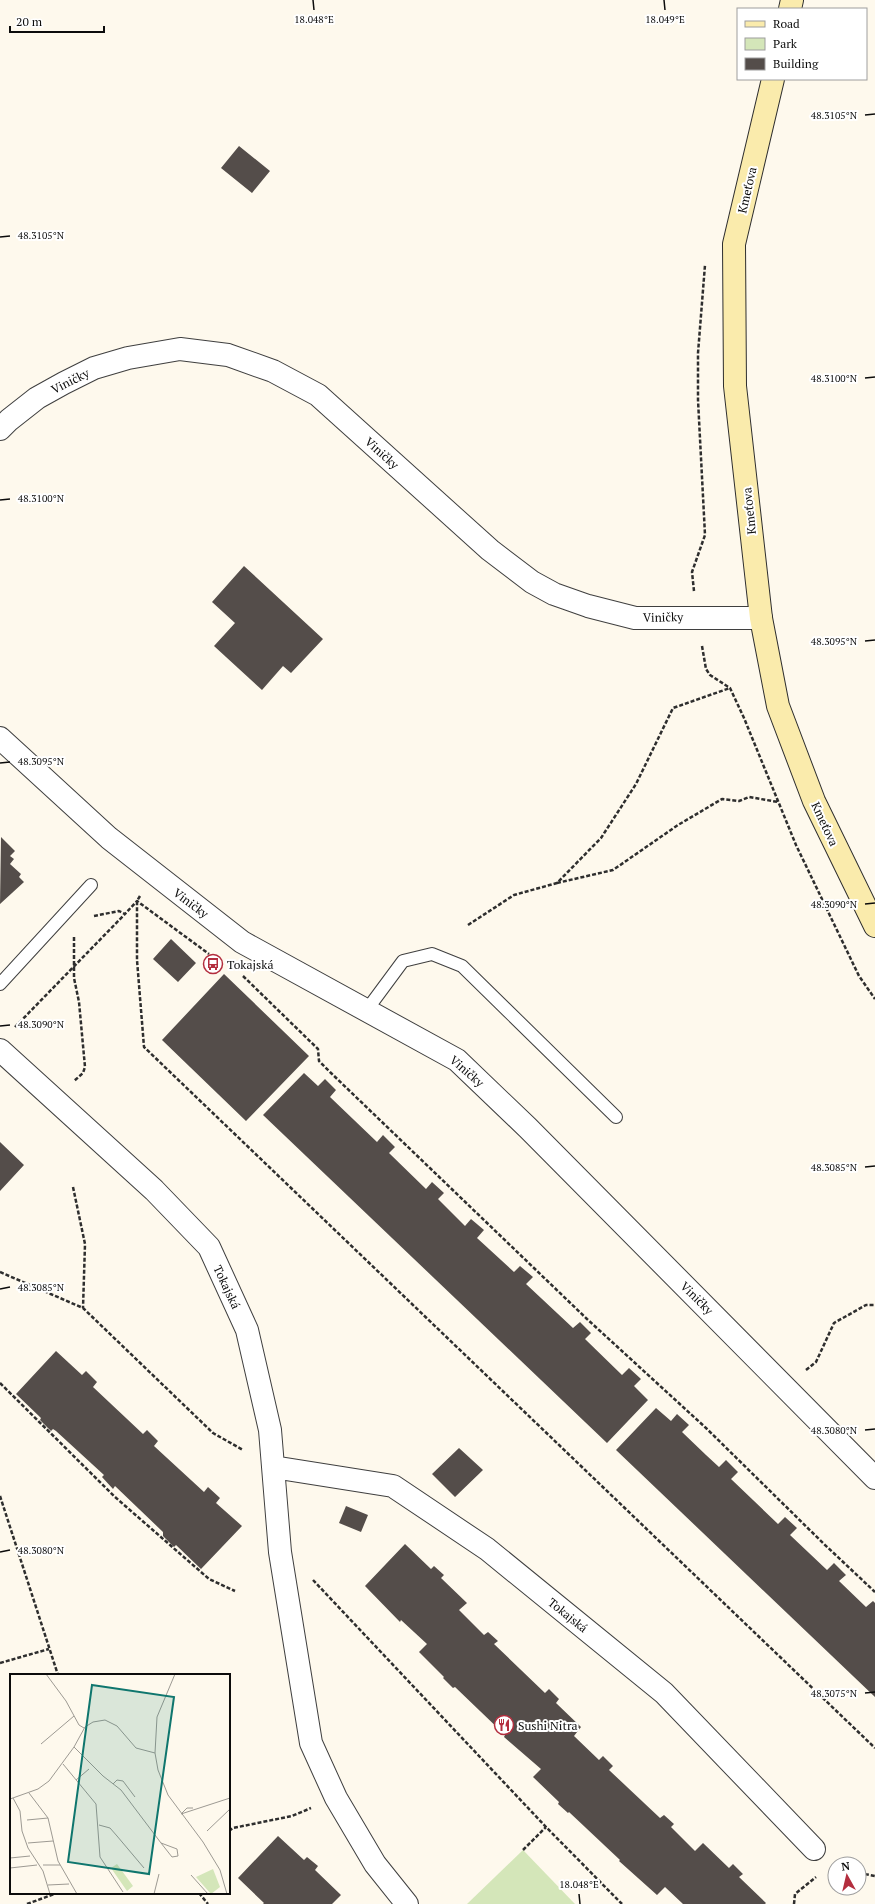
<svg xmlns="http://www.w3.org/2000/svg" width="875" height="1904" font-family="'PT Serif',serif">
	<rect width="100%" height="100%" fill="#fef9ed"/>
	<path fill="#d4e6b9" d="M523,1850l52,54h-108z"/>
	<path fill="#544d4a" d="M239,146l31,25 -18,22 -31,-25z
		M244,566l79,73 -32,34 -8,-7 -21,24 -48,-44 21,-23 -23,-21z
		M1,837l14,14 -5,5 4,3 -4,5 11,10 -2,3 5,5 -24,22z
		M171,939l25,24 -18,19 -25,-23z
		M224,974l85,82 -63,65 -84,-81z
		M304,1073l14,13 7,-7 11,11 -6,7 47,45 6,-7 12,12 -6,6 37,36 6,-7 12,11 -6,6 27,27 6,-7 13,11 -7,8 37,34 6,-6 13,11 -7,7 47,44 7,-6 11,11 -6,6 37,36 7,-7 12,11 -7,7 14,14 -41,43 -344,-328z
		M0,1142l24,23 -24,26z
		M56,1351l26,24 4,-4 11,11 -4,5 50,47 4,-4 11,11 -4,5 50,46 4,-5 12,11 -4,5 26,23 -41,43 -25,-24 -2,2 -11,-11v-4l-48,-46 -2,3 -11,-12 2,-2 -48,-44 -3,-2 -2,2 -11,-11 1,-2 -25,-24z
		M656,1408l15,13 6,-7 12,11 -7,7 24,23 13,12 7,-7 12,12 -7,7 47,45 7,-7 12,11 -7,7 37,35 7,-7 12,12 -7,6 27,26 7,-6 2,2v94l-259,-247z
		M459,1448l24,22 -28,27 -23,-23z
		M346,1506l22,9 -7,17 -22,-9z
		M405,1544l26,25 3,-3 10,9 -3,3 26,25 -8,7 25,25 4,-3 10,9 -4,3 51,49 4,-4 10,10 -3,4 25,24 -7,9 25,24 4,-4 10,10 -4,4 51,48 4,-3 10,9 -3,3 24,24 8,-8 26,25 4,-4 10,10 -4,3 27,26 -1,1h-82l-18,-17 -8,8 -38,-34 1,-1 -51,-48 -1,1 -10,-9 1,-2 -26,-25 8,-8 -37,-32 1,-2 -50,-48 -2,1 -10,-10 1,-1 -25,-25 8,-8 -26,-24 -1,2 -35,-36z
		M278,1836l26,24 3,-3 11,9 -3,4 26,25 -9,9h-69l1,-1 -26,-25z"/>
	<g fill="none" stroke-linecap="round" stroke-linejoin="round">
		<defs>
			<path id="lane" d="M0,984l91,-99
				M366,1011l37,-50 29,-7 30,12 154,151"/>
			<path id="street" d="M0,429l9,-9 28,-22 27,-15 30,-15 34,-10 52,-9 48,6 45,16 45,24 172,155 42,32 22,12 34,12 47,12h126
				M0,738l109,100 133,104 215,118 71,68 347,350
				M0,1050l154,140 55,57 38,83 23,100 10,122 31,191 25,55 39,66 32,40
				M273,1467l120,19 94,63 177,144 150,156"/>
			<path id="secondary" d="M790,9l2,-9
				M773,79l-39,165 1,142 26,232 17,88 36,95 61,125"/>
		</defs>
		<use href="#lane" stroke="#3f3f3f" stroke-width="14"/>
		<use href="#street" stroke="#3f3f3f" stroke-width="24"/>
		<use href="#secondary" stroke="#2e2e2e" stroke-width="24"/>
		<path stroke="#2e2e2e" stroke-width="2.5" stroke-dasharray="4 2" stroke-linecap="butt" d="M694,591l-2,-19 13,-37 -7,-135v-47l7,-88
			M702,646l4,23 4,6 20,13 14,30 52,127 63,131 16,23
			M557,883l56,-13 65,-45 44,-26 17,2 10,-4 29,5
			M140,896l-3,5v59l7,87 731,701
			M94,916l25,-5 6,3 12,-13 72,53
			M468,925l46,-30 43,-12 44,-45 35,-54 37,-76 57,-20
			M74,937v41l5,24 6,65 -2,6 -9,8
			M243,976l75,73 1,12 12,12 256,246 119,109 118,116 51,48
			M15,1027l110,-113
			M73,1187l12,57 -2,64
			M0,1272l83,36 130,125 30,17
			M806,1370l10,-8 18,-39 32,-18h9
			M0,1383l115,114 94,82 26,12
			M0,1496l58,179
			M313,1580l233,247 76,77
			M0,1663l49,-14
			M229,1831l4,-3 59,-12 19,-8
			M523,1850l23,-23
			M859,1873l16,3
			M199,1893l9,11
			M27,1904l30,-11
			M794,1904l1,-10 21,-17"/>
		<use href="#lane" stroke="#fff" stroke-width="12"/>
		<use href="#street" stroke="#fff" stroke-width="22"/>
		<use href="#secondary" stroke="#faebac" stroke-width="22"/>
	</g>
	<path fill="none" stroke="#0c0c0c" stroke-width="1.5" d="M313,0l1,10M664,0l1,10M865,115l10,-1M0,237l10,-1M865,378l10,-1M0,500l10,-1M865,641l10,-1M0,763l10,-1M865,904l10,-1M0,1026l10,-1M865,1167l10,-1M0,1289l10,-2M865,1430l10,-1M0,1552l10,-2M865,1693l10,-1M579,1894l1,10"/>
	<defs>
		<symbol id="bus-ring" viewBox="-11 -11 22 22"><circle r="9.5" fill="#fff" stroke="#b32e3e" stroke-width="1.5"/><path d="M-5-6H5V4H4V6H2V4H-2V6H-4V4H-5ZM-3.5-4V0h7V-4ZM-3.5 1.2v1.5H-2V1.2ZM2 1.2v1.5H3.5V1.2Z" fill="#b32e3e"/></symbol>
		<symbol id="restaurant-ring" viewBox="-11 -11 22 22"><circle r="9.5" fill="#fff" stroke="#b32e3e" stroke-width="1.5"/><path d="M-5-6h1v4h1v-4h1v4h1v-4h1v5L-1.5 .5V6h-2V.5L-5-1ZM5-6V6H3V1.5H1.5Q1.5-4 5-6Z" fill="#b32e3e"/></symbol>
	</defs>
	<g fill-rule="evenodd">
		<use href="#bus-ring" x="202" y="953" width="22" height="22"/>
		<use href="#restaurant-ring" x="493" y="1714" width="22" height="22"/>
	</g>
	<g text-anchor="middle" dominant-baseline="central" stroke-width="4" stroke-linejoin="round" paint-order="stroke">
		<g font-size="12" fill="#0c0c0c" stroke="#fff">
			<text transform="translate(747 190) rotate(-77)">Kmeťova</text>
			<text transform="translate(70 381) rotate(-27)">Viničky</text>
			<text transform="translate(382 453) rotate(42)">Viničky</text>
			<text transform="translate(749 511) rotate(-96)">Kmeťova</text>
			<text transform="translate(663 617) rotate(-1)">Viničky</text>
			<text transform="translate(825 824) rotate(65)">Kmeťova</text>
			<text transform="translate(191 903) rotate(37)">Viničky</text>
			<text transform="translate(467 1071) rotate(41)">Viničky</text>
			<text transform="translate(227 1287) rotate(65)">Tokajská</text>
			<text transform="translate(697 1298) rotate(45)">Viničky</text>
			<text transform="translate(568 1615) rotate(39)">Tokajská</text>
		</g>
		<g font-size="12" fill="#0c0c0c" stroke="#fff" text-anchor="start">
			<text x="227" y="964">Tokajská</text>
			<text x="518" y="1725">Sushi Nitra</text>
		</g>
	</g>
	<g transform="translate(10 1674)">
		<rect width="220" height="220" fill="#fef9ed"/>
		<path d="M107,190l16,22 -6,5 -16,-23zM203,195l7,18 -9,7 -15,-17z" fill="#d4e6b9"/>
		<path fill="none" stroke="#9d9a93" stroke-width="1" d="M36,0l20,27 13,24 5,3M165,0l-18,43 -2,36 3,17 10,25 35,47 17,28 7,24M31,70l33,-28M145,79l-19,-5 -19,-22 -12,-6 -12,2 -8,5 -11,20 29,29 18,14 40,53 11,14 6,-1 -1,-7 -16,-6M53,90l33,40 4,53 23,35M66,106l13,-11M103,110l4,-4 6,1 12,16M19,119l19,25 10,43 19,33M3,124l7,13 2,20 6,17 15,23 7,23M0,125l28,-10 11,-8 25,-34M171,140l49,-16M171,140l6,-6h6M17,146l21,-2M89,151l11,3 7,8 27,32M197,157l23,-22M18,169l25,-2M0,184l20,-2M33,191h17M0,194l27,-3M181,201l17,19M38,211l21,-1M144,220l5,-20"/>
		<path fill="#0f766e" fill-opacity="0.15" stroke="#0f766e" stroke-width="2" d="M82,11l82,12 -25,177 -81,-12z"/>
		<rect width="220" height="220" fill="none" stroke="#0c0c0c" stroke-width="2"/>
	</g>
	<g font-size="10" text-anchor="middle" fill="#0c0c0c" stroke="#fff" stroke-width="4" stroke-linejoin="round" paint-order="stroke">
		<text x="314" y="23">18.048°E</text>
		<text x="665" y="23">18.049°E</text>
		<text x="834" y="119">48.3105°N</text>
		<text x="41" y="239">48.3105°N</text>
		<text x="834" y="382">48.3100°N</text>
		<text x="41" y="502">48.3100°N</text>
		<text x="834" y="645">48.3095°N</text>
		<text x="41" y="765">48.3095°N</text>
		<text x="834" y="908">48.3090°N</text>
		<text x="41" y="1028">48.3090°N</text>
		<text x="834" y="1171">48.3085°N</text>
		<text x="41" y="1291">48.3085°N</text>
		<text x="834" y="1434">48.3080°N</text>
		<text x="41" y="1554">48.3080°N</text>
		<text x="834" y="1697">48.3075°N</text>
		<text x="579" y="1888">18.048°E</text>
	</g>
	<rect x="737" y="8" width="130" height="72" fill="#ffffff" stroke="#9e9e9e"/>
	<rect x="745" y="21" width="20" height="6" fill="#faebac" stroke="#9e9e9e"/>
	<text x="773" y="28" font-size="12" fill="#0c0c0c">Road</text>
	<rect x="745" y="38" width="20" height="12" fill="#d4e6b9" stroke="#9e9e9e"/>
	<text x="773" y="48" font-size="12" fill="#0c0c0c">Park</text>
	<rect x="745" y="58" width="20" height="12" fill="#544d4a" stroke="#9e9e9e"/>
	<text x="773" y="68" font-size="12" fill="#0c0c0c">Building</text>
	<g transform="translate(847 1876) rotate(352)"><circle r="19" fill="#ffffff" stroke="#9e9e9e"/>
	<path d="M0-3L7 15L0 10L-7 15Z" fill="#b32e3e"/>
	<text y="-6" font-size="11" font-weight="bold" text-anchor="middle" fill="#0c0c0c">N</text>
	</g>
	<path d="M10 26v6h94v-6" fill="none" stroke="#0c0c0c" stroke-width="2"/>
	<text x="16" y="26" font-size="12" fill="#0c0c0c" stroke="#ffffff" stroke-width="3" paint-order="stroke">20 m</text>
</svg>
